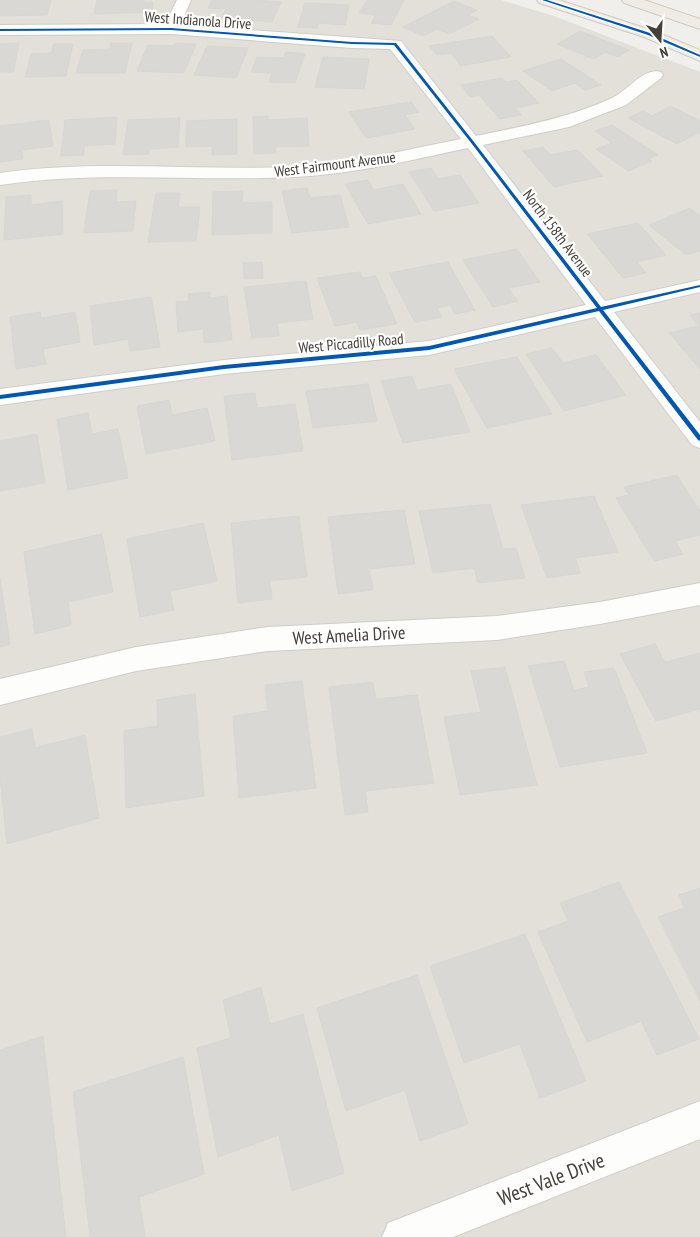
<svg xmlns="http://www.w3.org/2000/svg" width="700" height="1237" font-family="'PT Sans Narrow',sans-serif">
	<rect width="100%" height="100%" fill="#f0efeb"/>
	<path fill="#e3e0da" d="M0,0h501l53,16 146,56v1165h-700z"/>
	<path fill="#dad8d4" stroke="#d8d6d1" d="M0,0h51l-4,15 -47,1z
		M97,0h47v3l9,-1 -1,10 -58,2z
		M212,0h42l27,2 -9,20 -51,-4 5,-9 -18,-1z
		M367,0h37l-13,25 -20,-2 5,-8 -17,-2z
		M454,1l23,9 -9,5 11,4 -30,15 -12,-5 -14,7 -20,-9z
		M305,3l44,2 -4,20 -27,-2 -1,5 -19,-1z
		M580,31l49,19 -11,7 -13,-5 -11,7 -37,-15z
		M492,36l19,21 -50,9 -10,-13 -14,2 -8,-9z
		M19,43l-6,29h-13v-28z
		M111,43h21l-7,30h-49l7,-23 27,-1z
		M175,43l21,1 -12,29 -47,-2 11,-26 25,1z
		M54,44h19l-7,32 -41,1 6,-23 20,-1z
		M207,46l41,2 -12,30 -42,-3z
		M286,52l19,2 -10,29 -26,-1 3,-9 -21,-1 6,-15 27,1z
		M323,57l46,2 -5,30 -49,-2z
		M561,59l40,26 -16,5 -10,-7 -23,8 -29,-20z
		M502,78l4,4 11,-2 22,23 -24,5 6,7 -21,4 -21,-24 -9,2 -9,-12z
		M411,102l8,10 -14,3 10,14 -49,9 -17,-26z
		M671,106l29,15v11l-23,12 -49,-26 15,-7 9,5z
		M268,116v4l39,-2 2,28 -34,1 1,6 -22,1 -1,-37z
		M117,117l-2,27 -31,2v9l-23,1 4,-36z
		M180,118l-2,29 -29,2 -1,5 -25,1 5,-35z
		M237,119v35l-25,1v-9l-26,1 1,-26z
		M49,120l4,26 -31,4 1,9 -23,3v-36z
		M612,125l46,30 -10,4 4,2 -24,10 -32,-22 16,-6 -17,-12z
		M543,147l7,8 28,-5 25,26 -49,11 -31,-36z
		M431,168l7,11 22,-4 19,28 -45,8 -25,-39z
		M368,180l6,10 29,-6 18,30 -53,10 -23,-40z
		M307,188l3,10 30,-3 9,32 -57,6 -10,-42z
		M117,190l-1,12 20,-1 -3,30 -49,2 6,-42z
		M243,191l-1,12 30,-1v31l-60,2 1,-43z
		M156,193h24l-2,14h22l-4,34 -48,1z
		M31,195v10l31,-4 1,33 -59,6 2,-43z
		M690,208l10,8v35l-14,4 -37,-30z
		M638,223l28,32 -29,7 9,11 -23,5 -36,-44z
		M517,249l23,33 -32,6 10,13 -25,6 -30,-47z
		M262,262l1,16 -19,1 -1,-16z
		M448,262l27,48 -20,4 -5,-9 -13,3 5,9 -27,5 -26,-49z
		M360,272l3,6 13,-2 21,48 -37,6 -3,-8 -22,4 -18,-48z
		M306,281l7,38 -36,4 2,13 -27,2 -8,-51z
		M210,292v6l17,-2 5,44 -28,3 -1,-14 -25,3 -2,-30 13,-1 -1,-7z
		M151,297l9,50 -30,4 -2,-12 -34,6 -4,-39z
		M40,312l1,6 34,-6 5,30 -37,7 3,15 -30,5 -6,-52z
		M700,313v56l-31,-36 30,-7 -9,-11z
		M552,348l11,15 33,-8 30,40 -62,16 -38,-57z
		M517,357l35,57 -65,14 -33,-59z
		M412,376l5,14 34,-6 19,48 -67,11 -22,-62z
		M368,384l9,37 -64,7 -7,-37z
		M255,393l2,15 38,-4 8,47 -71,9 -8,-64z
		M169,400l3,15 35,-7 8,33 -69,13 -9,-48z
		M88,413l4,21 26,-5 10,49 -60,12 -11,-71z
		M37,434l8,49 -45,8v-50z
		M677,475l23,36v24l-25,6 8,13 -29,7 -38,-63 13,-3 -5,-8z
		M594,496l24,56 -43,6 5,15 -33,5 -26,-73z
		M490,504l13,45 13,-1 9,30 -47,5 -4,-15 -41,5 -14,-62z
		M404,510l11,54 -46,5 4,21 -35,4 -10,-77z
		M299,516l8,61 -37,4 2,18 -34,4 -7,-80z
		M203,523l14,58 -47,10 4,19 -34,7 -13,-78z
		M102,534l11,58 -45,10 3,23 -36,9 -11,-82z
		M0,578l10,66 -10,3z
		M655,644l10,18 35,-9v56l-44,12 -36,-67z
		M564,661l10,29 15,-3 -5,-15 30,-4 33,85 -87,14 -32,-101z
		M505,667l32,118 -77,10 -16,-78 37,-5 -10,-41z
		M302,681l14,107 -77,10 -6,-82 35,-5 -3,-26z
		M373,682l3,17 41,-4 17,88 -69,8 3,21 -23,3 -16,-128z
		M195,694l9,102 -78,12 -2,-77 34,-5 -1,-26z
		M32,729l3,19 50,-13 14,83 -92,26 -7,-67v-40z
		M619,882l80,157 -42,16 -16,-34 -54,21 -49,-110 30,-11 -8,-18z
		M700,888v113l-42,-84 27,-9 -6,-13z
		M525,934l61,147 -46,17 -20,-54 -56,19 -34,-97z
		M417,975l51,149 -48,17 -15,-51 -59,21 -29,-103z
		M261,987l9,37 33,-10 41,159 -52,18 -13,-56 -61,22 -21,-109 34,-10 -8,-38z
		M43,1036l23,201h-66v-187z
		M183,1057l21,117 -65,23 6,40h-55l-17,-145z"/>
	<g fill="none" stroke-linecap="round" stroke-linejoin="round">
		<defs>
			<path id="minor" d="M177,0h14l-11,25 221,16 75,95c47,-10 93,-18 136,-38 16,-7 31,-31 49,-26l2,3 -2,3 -35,27 -57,22 -86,18 122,156 95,-21v12l-86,20 86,110v26l-8,-3 -97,-128 -166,38 -205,19 -224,31v-16l224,-29 205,-19 157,-36 -118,-157c-57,12 -118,27 -176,29 -97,5 -195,-7 -292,8v-12c97,-14 195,-2 292,-6 57,-3 113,-17 169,-28l-71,-90 -38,-1 -181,-14 -171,1v-10l165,-1z
				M700,583v22l-100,19 -103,16 -229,11 -132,20 -136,34v-26l136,-32 132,-20 229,-11 103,-14z
				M700,1101v38l-247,98h-71l6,-14z"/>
			<path id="major" d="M537,0h22l95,31 46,19v11l-56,-24 -105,-34z
				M622,0h22l56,19v10l-76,-26z"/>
		</defs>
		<use href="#minor" stroke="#cecdc9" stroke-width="2"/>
		<use href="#major" stroke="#d0cabb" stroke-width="2"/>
		<use href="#minor" fill="#fdfdfc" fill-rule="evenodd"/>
		<use href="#major" fill="#f0ece5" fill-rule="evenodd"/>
		<defs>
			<path id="cycleway" d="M542,0h5l103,33 50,22v2l-52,-22z
				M171,28l181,14 44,1 78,99 127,165 99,-22v2l-97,23 97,125v6l-2,-1 -99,-129 -170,39 -205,19 -224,30v-4l224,-30 205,-19 168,-38 -125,-164 -78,-99 -42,-1 -181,-14 -171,1v-2z"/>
		</defs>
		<use href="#cycleway" stroke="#fff" stroke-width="3"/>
		<use href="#cycleway" fill="#0057b8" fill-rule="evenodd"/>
	</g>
	<g text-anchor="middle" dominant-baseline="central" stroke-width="4.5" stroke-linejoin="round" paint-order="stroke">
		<g font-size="15" fill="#454038" stroke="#fff">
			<text transform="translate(198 20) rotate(4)">West Indianola Drive</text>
			<text transform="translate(335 164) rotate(-7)">West Fairmount Avenue</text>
			<text transform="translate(558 233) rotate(53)">North 158th Avenue</text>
			<text transform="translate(351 343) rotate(-5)">West Piccadilly Road</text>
		</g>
		<g font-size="18" fill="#454038" stroke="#fff">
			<text transform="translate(349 635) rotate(-3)">West Amelia Drive</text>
		</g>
		<g font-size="21" fill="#454038" stroke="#fff">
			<text transform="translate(551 1179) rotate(-21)">West Vale Drive</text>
		</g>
	</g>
	<g transform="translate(660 40) rotate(162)" stroke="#ffffff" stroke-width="4" paint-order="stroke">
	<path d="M0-4L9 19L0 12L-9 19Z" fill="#454038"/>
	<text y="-8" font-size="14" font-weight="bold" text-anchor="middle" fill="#454038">N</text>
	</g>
</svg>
